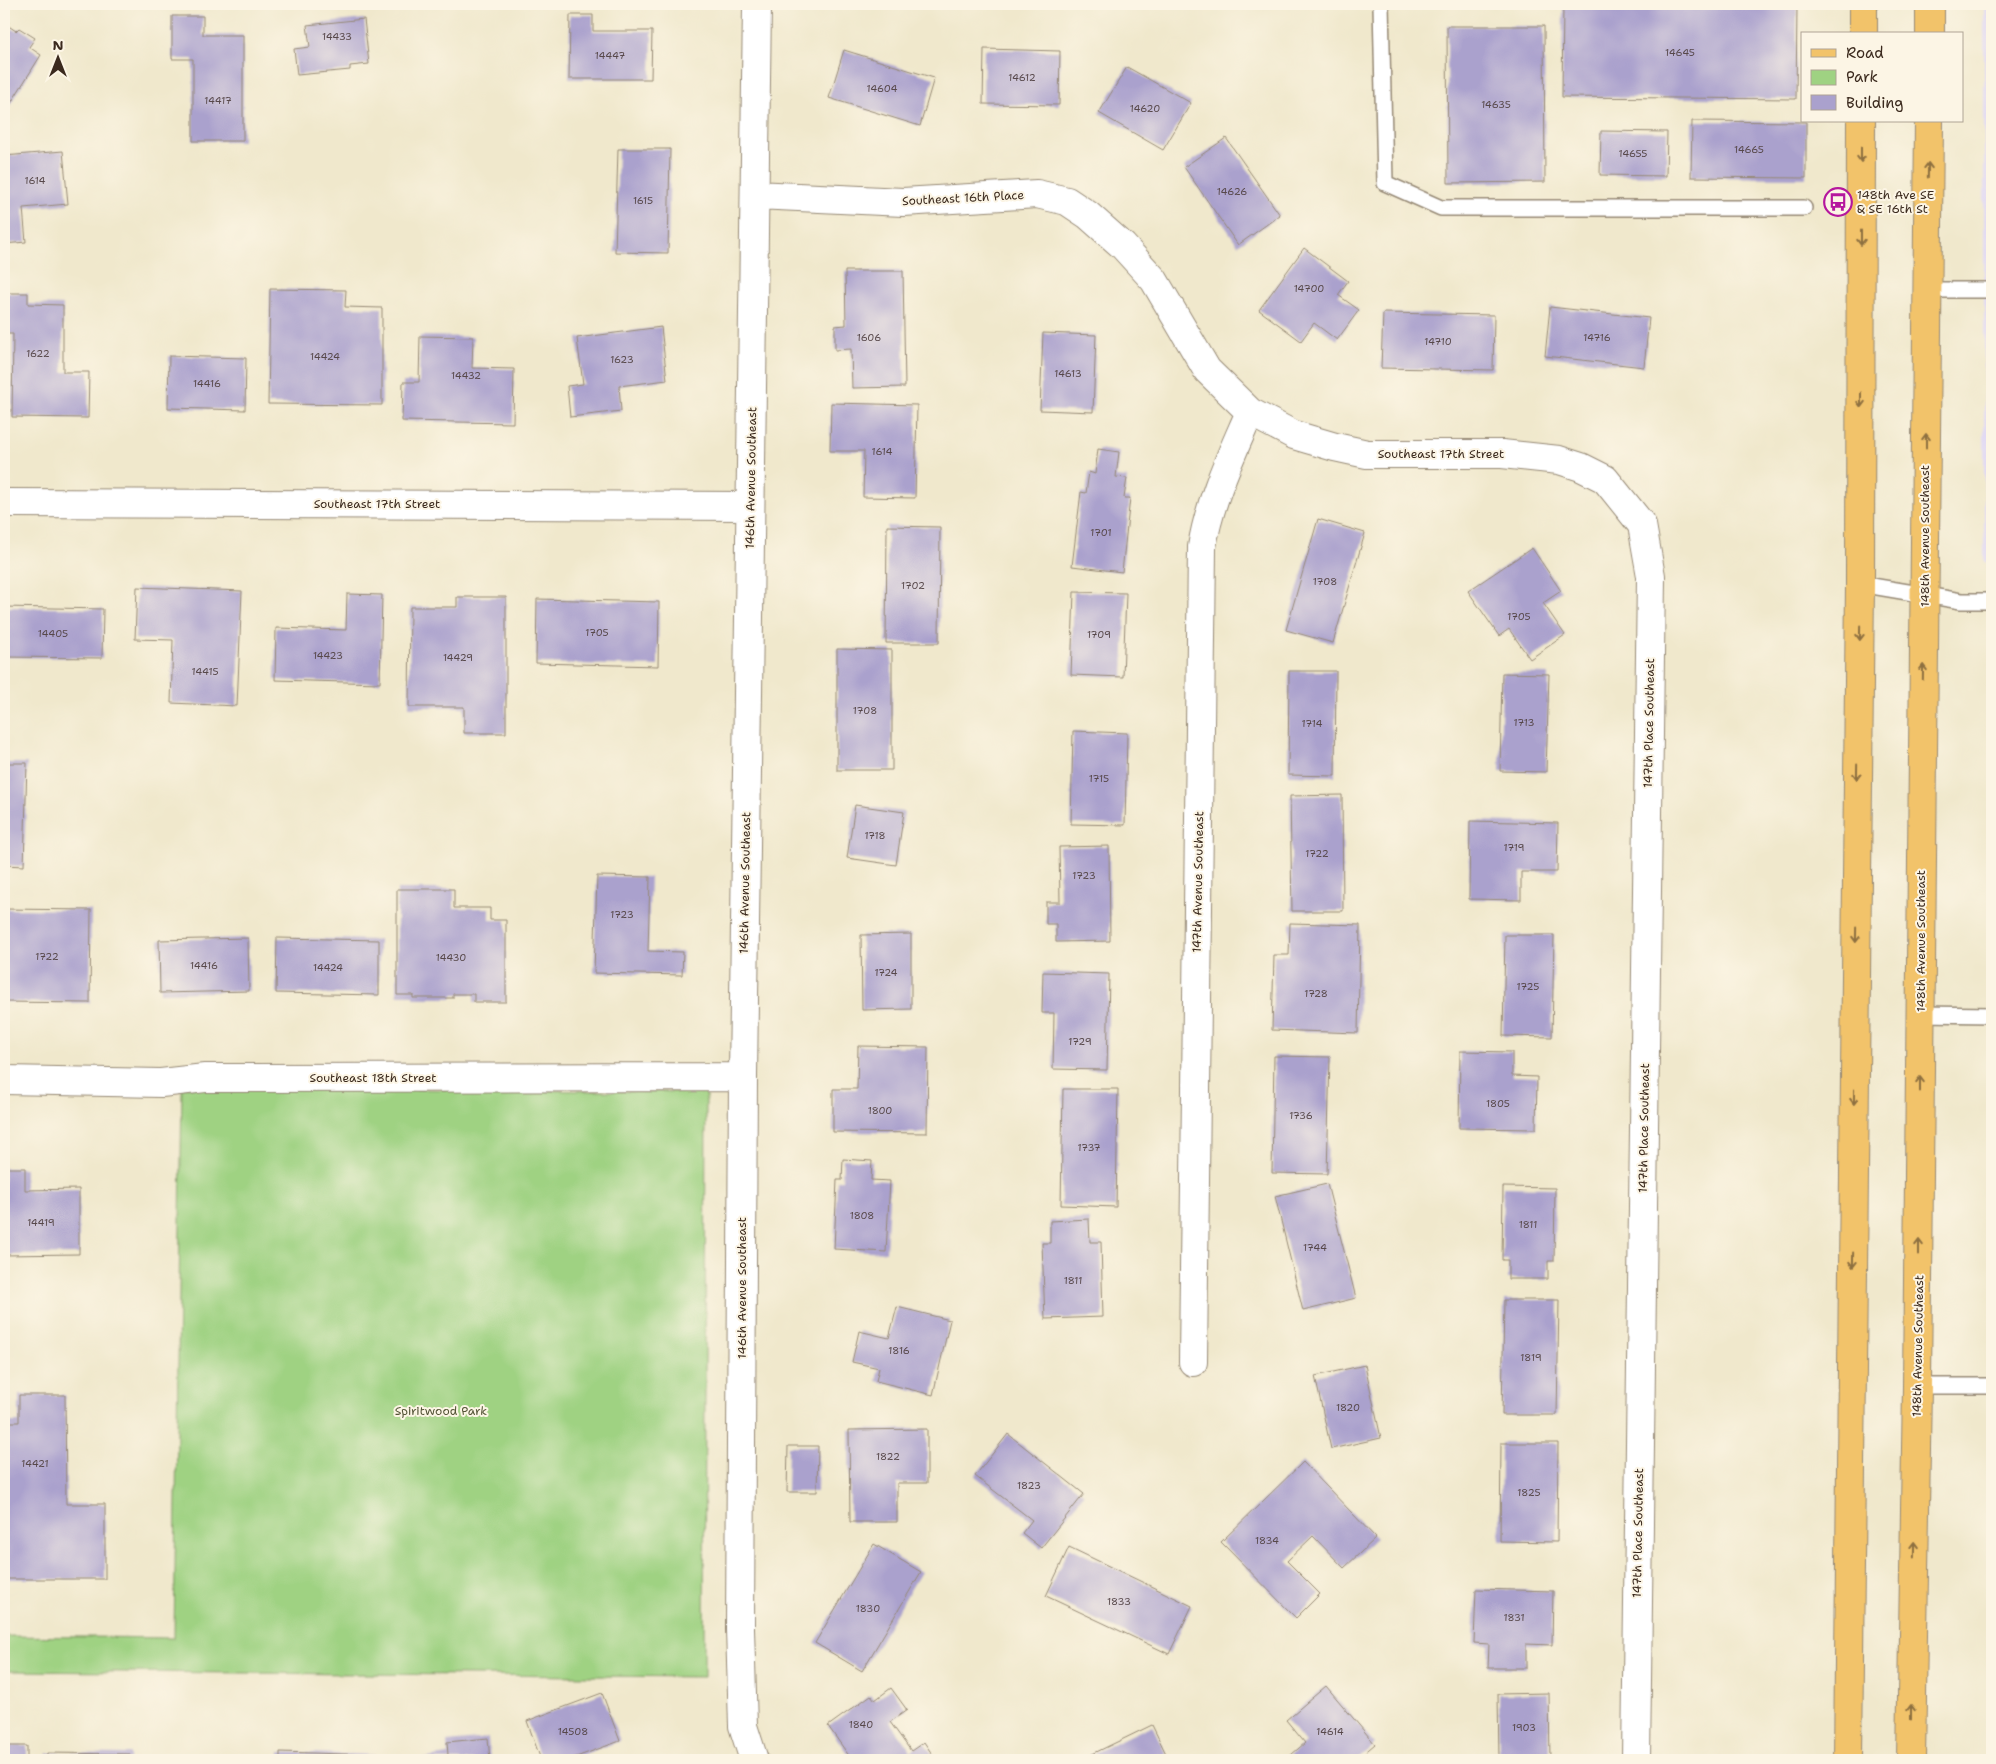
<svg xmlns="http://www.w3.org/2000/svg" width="1996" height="1764" font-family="'Shantell Sans',sans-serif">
	<rect width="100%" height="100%" fill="#fcf5e5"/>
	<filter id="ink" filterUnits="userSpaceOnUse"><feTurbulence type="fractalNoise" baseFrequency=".02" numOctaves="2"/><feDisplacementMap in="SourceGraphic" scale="10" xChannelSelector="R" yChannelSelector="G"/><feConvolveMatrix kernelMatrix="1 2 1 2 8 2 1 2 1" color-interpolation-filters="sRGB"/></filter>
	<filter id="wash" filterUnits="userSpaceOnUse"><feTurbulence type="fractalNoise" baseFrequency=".0096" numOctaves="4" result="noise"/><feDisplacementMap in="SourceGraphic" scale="20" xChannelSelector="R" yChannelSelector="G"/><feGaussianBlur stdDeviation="1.12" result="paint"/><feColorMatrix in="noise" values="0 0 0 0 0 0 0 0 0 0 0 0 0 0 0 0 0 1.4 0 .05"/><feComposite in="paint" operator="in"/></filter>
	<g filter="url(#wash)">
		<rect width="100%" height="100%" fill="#f0e8cc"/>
		<path fill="#ddd5f6" d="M1984,4h8v558h-8z"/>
		<path fill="#9fd282" stroke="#6d7e50" d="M182,1087l524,5 -2,585 -700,-6v-35l170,2z"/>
		<g id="blocks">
			<path fill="#aaa1cd" d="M1563,4l234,2 -1,93 -234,-2z
				M570,15h23v16h59l-1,48h-82z
				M172,16h31v19h40v106h-50v-82h-21z
				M4,18l5,4 -2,3 9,6 3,-3 16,10 -6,9 12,8 -37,59z
				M364,19l5,45 -19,2v4l-53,5 -3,-26 16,-2 -3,-22z
				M1447,26h97l1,156 -97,1z
				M984,49l76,2 -1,54 -76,-1z
				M844,50l90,28 -14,48 -91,-28z
				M1127,67l64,36 -28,47 -64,-37z
				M1692,121l114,1v56l-115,-1z
				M1601,131l66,1 -1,44 -66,-1z
				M1226,138l54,77 -42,30 -54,-78z
				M618,149h52l-2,104 -53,-1z
				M63,151l5,53 -45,4 3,34 -22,2v-88z
				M1304,248l44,33 -10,14 21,15 -22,30 -23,-17 -13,18 -42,-31z
				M845,271h58l2,116 -53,1 -1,-39 -16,1v-24l11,-1z
				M270,289l76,1 -1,17 37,1v97l-114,-1z
				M4,293h24v11l35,1v67h26l-1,46 -76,-1 1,-83h-9z
				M1550,307l99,11 -5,49 -99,-11z
				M1383,313l111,2 -1,55 -112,-2z
				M661,327l6,53 -48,6 2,25 -51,6 -3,-31 16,-2 -6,-46z
				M1043,333l53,2 -3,77 -53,-2z
				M420,336l53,1 -1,31 42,1 -1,54 -111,-2 1,-39h16z
				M169,356l77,2 -1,52 -77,-2z
				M831,403l86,2 -2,93 -52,-1 1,-46h-34z
				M1098,449l21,3 -3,25 11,1 -3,20h6l-8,74 -50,-6 9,-74 5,1 3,-21 6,2z
				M1318,519l47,14 -32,110 -47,-13z
				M887,526l53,1 -1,116h-53z
				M1532,548l29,43 -18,12 22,32 -35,24 -21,-30 -10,7 -31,-45z
				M137,587l105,4 -5,115 -66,-3 2,-63 -38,-1z
				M1074,592l52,1 -3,84 -52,-2z
				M347,594l35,1 -2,88 -105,-3 1,-52 70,2z
				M457,597h49v136h-42v-26h-55l1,-100h47z
				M537,599l122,3 -1,64 -122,-3z
				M4,607l99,2 -1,49 -98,-1z
				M837,649l55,1v120h-55z
				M1289,671h47l-1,105 -47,-1z
				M1502,673l47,1 -3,98 -46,-1z
				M1073,731l54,2 -2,92 -54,-1z
				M4,763h23l-3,103 -20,-1z
				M1342,795l1,116h-51l-2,-115z
				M855,805l49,7 -8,53 -49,-7z
				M1470,821l88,2 -1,49h-36v28l-52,-1z
				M1109,846l1,95 -54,1v-18h-10v-22h14l-1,-55z
				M597,876l53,1 -2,74 35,1 -1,23 -88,-2z
				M397,889h57v19h36v12h16v82h-32v-8h-21v4h-40v-3h-16z
				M4,909l87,1 -1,93 -86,-1z
				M1290,923l70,2 -2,108 -86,-3 2,-75h15z
				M911,934v75l-49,1 -1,-75z
				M1505,935h49l-2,102 -49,-1z
				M248,938l1,53 -89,2 -1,-53z
				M277,938l102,2v55l-103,-2z
				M1043,972l66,2 -2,96 -54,-1 1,-56h-12z
				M858,1046l70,1 -1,86 -94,-1v-43h24z
				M1460,1051l52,1v24l25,1 -1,52 -77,-1z
				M1274,1056l56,1 -3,117 -55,-1z
				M1063,1089h55l-2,118 -55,-2z
				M843,1159l29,2 -1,19 19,1 -4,71 -52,-3 3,-69h5z
				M4,1168h21v22l54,-1v65l-75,1z
				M1327,1184l29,114 -53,13 -28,-115z
				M1503,1187l52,1 -1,73h-6v18h-40v-19h-6z
				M1089,1219l1,23h11l2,75 -58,2 -3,-76h8v-22z
				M1504,1300h55l-2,115h-55z
				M897,1307l53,13 -17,75 -57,-14 3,-13 -27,-6 7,-31 30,7z
				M1365,1365l16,73 -50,11 -16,-73z
				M19,1395h46l1,109h39v75h-101v-157h15z
				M927,1429v54h-30v39h-47l-1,-92z
				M1008,1434l76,60 -43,54 -19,-15 10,-13 -57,-44z
				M1501,1443h57l-1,99 -57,-1z
				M788,1446h30l-1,46h-30z
				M1303,1462l73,76 -32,30 -31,-32 -26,25 33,33 -24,24 -75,-76z
				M874,1544l47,28 -59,99 -47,-28z
				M1069,1547l123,59 -23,48 -123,-58z
				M1476,1589l77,2 -1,54 -26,-1v24h-38l1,-24 -15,-1z
				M1326,1686l49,58 -19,16h-71l20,-17 -19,-23z
				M891,1688l16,22 -17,12 21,29 13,-9 12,18h-84l-24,-34 43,-31 4,5z
				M602,1693l18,48 -52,19h-27l-14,-39z
				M1549,1693l1,67h-51l-1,-66z
				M1152,1725l17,35h-89z
				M488,1738l2,22h-76l34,-5 -1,-13z
				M4,1746h23v14h-23z
				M280,1752l95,3v5h-95z
				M47,1753l83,1v6h-83z"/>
		</g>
	</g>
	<g filter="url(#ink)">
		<use href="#blocks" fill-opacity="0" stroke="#968975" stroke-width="1"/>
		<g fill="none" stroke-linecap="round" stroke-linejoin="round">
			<defs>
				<path id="lane" d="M1381,4l4,179 56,25h363
					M1927,290h65
					M1860,584l101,17h31
					M1920,1014l72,1
					M1917,1386h75"/>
				<path id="street" d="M755,195l148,7 134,-8 30,7 21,14 35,31 31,34 53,90 43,42 44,23 41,12 32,7h135l57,6 22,7 24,12 37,46 9,51 -15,1184
					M4,503l746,3
					M4,1080l157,3 44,-5 538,-1
					M1193,1362l9,-815c8,-48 29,-91 48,-135
					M754,1760l-11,-34 -3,-97 3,-552 14,-1073"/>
				<path id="primary" d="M1863,34v-30
					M1930,34v-30
					M1848,1760l12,-1176 1,-463
					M1911,1760l6,-374 12,-1265"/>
			</defs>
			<use href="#lane" stroke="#968975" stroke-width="18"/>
			<use href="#street" stroke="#968975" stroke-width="30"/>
			<use href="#primary" stroke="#968975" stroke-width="30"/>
			<use href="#lane" stroke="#fff" stroke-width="15"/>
			<use href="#street" stroke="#fff" stroke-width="28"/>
			<use href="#primary" stroke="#f2c36a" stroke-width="28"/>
		</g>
		<defs><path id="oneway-shaft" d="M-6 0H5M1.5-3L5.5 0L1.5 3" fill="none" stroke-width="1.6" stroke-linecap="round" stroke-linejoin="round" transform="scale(1.25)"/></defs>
		<g stroke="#8d6f40">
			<use href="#oneway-shaft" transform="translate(1861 155) rotate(90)"/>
			<use href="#oneway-shaft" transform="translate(1928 170) rotate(-89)"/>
			<use href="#oneway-shaft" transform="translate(1861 238) rotate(90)"/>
			<use href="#oneway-shaft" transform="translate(1861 400) rotate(90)"/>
			<use href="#oneway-shaft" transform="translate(1926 441) rotate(-90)"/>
			<use href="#oneway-shaft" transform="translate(1860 633) rotate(91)"/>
			<use href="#oneway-shaft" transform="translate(1923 672) rotate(-89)"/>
			<use href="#oneway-shaft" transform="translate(1857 772) rotate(91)"/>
			<use href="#oneway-shaft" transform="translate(1856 935) rotate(91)"/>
			<use href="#oneway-shaft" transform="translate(1920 1084) rotate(-90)"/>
			<use href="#oneway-shaft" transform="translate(1854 1097) rotate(91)"/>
			<use href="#oneway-shaft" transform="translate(1919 1247) rotate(-90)"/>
			<use href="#oneway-shaft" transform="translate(1853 1260) rotate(91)"/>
			<use href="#oneway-shaft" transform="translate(1914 1549) rotate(-89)"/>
			<use href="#oneway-shaft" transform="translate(1911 1712) rotate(-90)"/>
		</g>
	</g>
	<defs>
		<symbol id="bus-ring" viewBox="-11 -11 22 22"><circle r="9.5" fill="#fcf5e5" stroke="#b5179e" stroke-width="1.5"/><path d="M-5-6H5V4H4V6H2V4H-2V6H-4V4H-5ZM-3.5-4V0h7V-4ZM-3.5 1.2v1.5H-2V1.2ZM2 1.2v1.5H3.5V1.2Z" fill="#b5179e"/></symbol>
	</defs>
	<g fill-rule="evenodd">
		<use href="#bus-ring" x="1822" y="186" width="32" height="32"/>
	</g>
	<g text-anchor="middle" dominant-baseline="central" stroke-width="4" stroke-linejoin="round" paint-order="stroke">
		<g font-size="10" fill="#57484a">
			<text x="337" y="36">14433</text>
			<text x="1680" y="52">14645</text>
			<text x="610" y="55">14447</text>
			<text x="1022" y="77">14612</text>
			<text x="882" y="88">14604</text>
			<text x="218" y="100">14417</text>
			<text x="1496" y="104">14635</text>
			<text x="1145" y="108">14620</text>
			<text x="1749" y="149">14665</text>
			<text x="1633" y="153">14655</text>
			<text x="35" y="180">1614</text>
			<text x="1232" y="191">14626</text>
			<text x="643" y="200">1615</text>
			<text x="1309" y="288">14700</text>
			<text x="869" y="337">1606</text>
			<text x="1597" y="337">14716</text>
			<text x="1438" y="341">14710</text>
			<text x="38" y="353">1622</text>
			<text x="325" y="356">14424</text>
			<text x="622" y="359">1623</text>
			<text x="1068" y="373">14613</text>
			<text x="466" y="375">14432</text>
			<text x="207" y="383">14416</text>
			<text x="882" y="451">1614</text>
			<text x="1101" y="532">1701</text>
			<text x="1325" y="581">1708</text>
			<text x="913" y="585">1702</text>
			<text x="1519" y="616">1705</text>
			<text x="597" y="632">1705</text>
			<text x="53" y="633">14405</text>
			<text x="1099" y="634">1709</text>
			<text x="328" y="655">14423</text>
			<text x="458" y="657">14429</text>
			<text x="205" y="671">14415</text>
			<text x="865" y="710">1708</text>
			<text x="1524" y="722">1713</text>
			<text x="1312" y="723">1714</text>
			<text x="1099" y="778">1715</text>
			<text x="875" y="835">1718</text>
			<text x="1514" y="847">1719</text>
			<text x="1317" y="853">1722</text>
			<text x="1084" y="875">1723</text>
			<text x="622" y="914">1723</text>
			<text x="47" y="956">1722</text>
			<text x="451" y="957">14430</text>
			<text x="204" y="965">14416</text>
			<text x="328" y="967">14424</text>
			<text x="886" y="972">1724</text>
			<text x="1528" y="986">1725</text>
			<text x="1316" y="993">1728</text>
			<text x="1080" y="1041">1729</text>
			<text x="1498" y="1103">1805</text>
			<text x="880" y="1110">1800</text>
			<text x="1301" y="1115">1736</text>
			<text x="1089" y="1147">1737</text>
			<text x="862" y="1215">1808</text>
			<text x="41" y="1222">14419</text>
			<text x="1528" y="1224">1811</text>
			<text x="1315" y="1247">1744</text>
			<text x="1073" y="1280">1811</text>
			<text x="899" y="1350">1816</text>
			<text x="1531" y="1357">1819</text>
			<text x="1348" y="1407">1820</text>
			<text x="888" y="1456">1822</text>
			<text x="35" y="1463">14421</text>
			<text x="1029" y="1485">1823</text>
			<text x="1529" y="1492">1825</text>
			<text x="1267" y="1540">1834</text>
			<text x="1119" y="1601">1833</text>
			<text x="868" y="1608">1830</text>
			<text x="1514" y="1617">1831</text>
			<text x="861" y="1724">1840</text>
			<text x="1524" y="1727">1903</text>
			<text x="573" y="1731">14508</text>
			<text x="1330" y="1731">14614</text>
		</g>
		<g font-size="12" fill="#3b2a1e" stroke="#fcf5e5" text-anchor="start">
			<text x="1857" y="195">148th Ave SE<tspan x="1857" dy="14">&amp; SE 16th St</tspan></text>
		</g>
		<g font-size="12" fill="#3b2a1e" stroke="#fcf5e5">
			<text transform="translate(963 198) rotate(-3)">Southeast 16th Place</text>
			<text x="1441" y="454">Southeast 17th Street</text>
			<text transform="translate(751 478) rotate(-89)">146th Avenue Southeast</text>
			<text x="377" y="504">Southeast 17th Street</text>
			<text transform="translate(1925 536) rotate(-90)">148th Avenue Southeast</text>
			<text transform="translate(1649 723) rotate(-89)">147th Place Southeast</text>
			<text transform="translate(1198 882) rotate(-89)">147th Avenue Southeast</text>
			<text transform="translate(745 883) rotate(-89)">146th Avenue Southeast</text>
			<text transform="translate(1921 941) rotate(-90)">148th Avenue Southeast</text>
			<text x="373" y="1078">Southeast 18th Street</text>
			<text transform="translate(1644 1128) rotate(-89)">147th Place Southeast</text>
			<text transform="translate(742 1288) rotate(-90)">146th Avenue Southeast</text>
			<text transform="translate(1918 1346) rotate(-89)">148th Avenue Southeast</text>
			<text transform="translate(1638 1533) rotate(-89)">147th Place Southeast</text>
		</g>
		<g font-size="12" fill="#545437" stroke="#fcf5e5">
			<text x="441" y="1411">Spiritwood Park</text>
		</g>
	</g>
	<rect width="1996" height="1764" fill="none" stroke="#fcf5e5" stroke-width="20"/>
	<rect x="1801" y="32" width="162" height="90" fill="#fcf5e5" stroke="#afa495"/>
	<rect x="1811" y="49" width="25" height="8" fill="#f2c36a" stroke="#afa495"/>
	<text x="1846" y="58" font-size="15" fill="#3b2a1e">Road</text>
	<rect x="1811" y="70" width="25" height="15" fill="#9fd282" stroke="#afa495"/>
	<text x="1846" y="82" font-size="15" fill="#3b2a1e">Park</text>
	<rect x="1811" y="95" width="25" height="15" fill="#aaa1cd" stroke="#afa495"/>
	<text x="1846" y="108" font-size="15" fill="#3b2a1e">Building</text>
	<g transform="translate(58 58)" stroke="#fcf5e5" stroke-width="4" paint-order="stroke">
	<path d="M0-4L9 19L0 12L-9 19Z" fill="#3b2a1e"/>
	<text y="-8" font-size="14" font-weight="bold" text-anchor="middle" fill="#3b2a1e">N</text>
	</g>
</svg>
